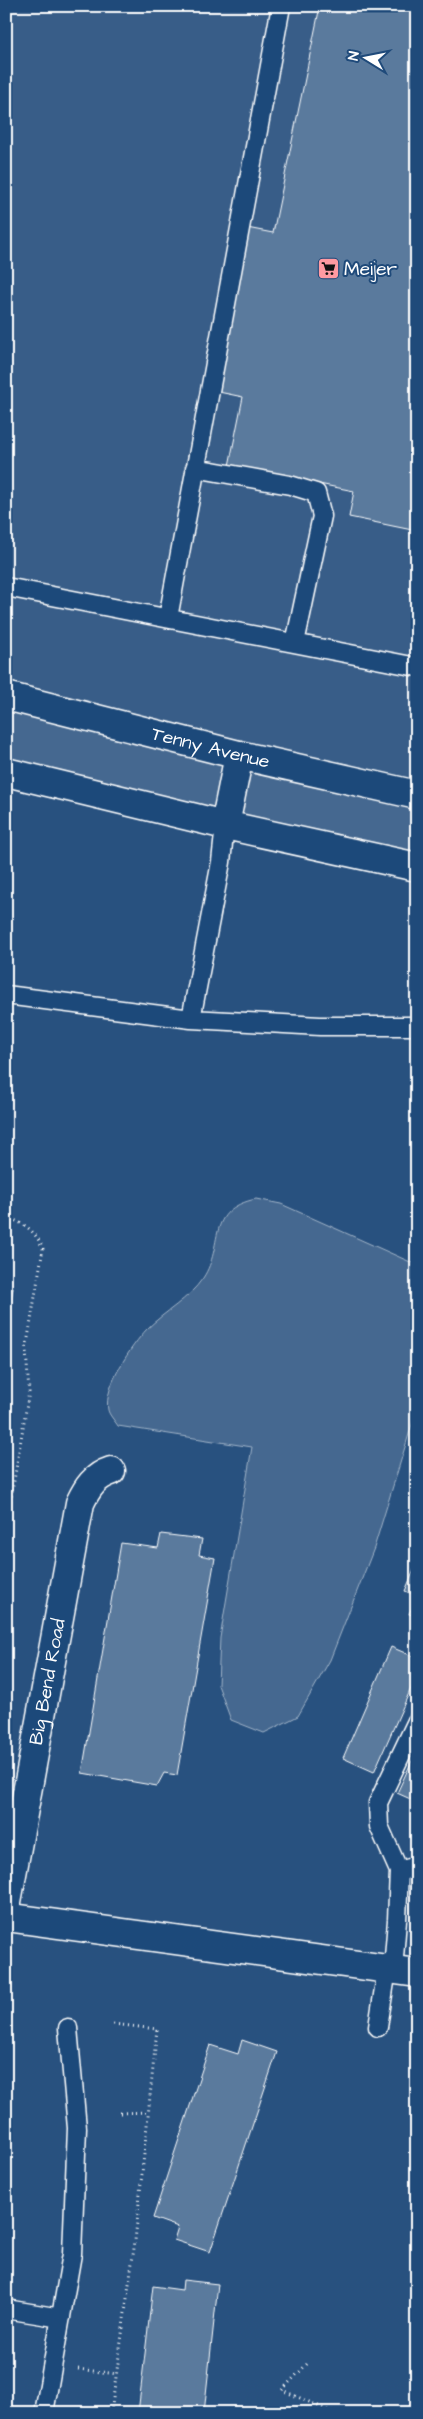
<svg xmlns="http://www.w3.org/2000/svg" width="423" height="2419" font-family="'Architects Daughter',sans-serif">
	<rect width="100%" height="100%" fill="#28517f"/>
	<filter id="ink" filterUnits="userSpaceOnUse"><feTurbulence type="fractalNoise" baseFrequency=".02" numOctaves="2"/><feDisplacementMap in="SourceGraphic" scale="10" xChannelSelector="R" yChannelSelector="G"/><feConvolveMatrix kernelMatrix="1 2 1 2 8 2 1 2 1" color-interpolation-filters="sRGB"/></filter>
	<g filter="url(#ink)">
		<path fill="#375d88" d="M6,6h411v783l-411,-93z"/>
		<path fill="#446890" stroke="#a2b4c8" d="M6,696l411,94v77l-411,-95z
			M256,1199l25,5 136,61v143l-43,140 -44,112 -32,56 -34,17 -33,-13 -13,-35 2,-47 32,-191 -134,-21c-3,-5 -9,-11 -10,-16 -5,-23 24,-65 39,-81 18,-18 41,-29 56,-51 22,-33 1,-68 53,-79z"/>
		<path fill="#5a7a9d" stroke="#fff" d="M320,6h97v525l-68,-14 5,-26 -125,-25 14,-69 -29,-6 33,-163 26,5z
			M6,1287l7,1 -7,41z
			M161,1534l41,5 -3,16 16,3 -38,217 -13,-2 -7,13 -75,-13 39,-230 37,5z
			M417,1563v54l-8,-3 8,-18 -12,-5z
			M391,1647l26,11v17l-43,97 -31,-14z
			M417,1750v52l-20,-9z
			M242,2040l35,12 -67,200 -36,-12 4,-13 -25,-9 57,-173 28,9z
			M183,2280l35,4 -14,129h-66l15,-127 29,4z"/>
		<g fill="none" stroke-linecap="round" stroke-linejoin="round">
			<defs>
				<path id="service" d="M195,468l95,17 26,8 6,23 -27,127
					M6,587l411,80
					M168,618l113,-612
					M6,995l185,24 30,-157 4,-37
					M191,1019l129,7h97
					M399,1871l18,-5
					M393,1970l4,-50 2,-49 -20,-45 -1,-23 39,-82
					M378,2027l9,-58
					M6,2309l55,9
					M44,2413l28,-159 5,-126 -9,-100"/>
				<g id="minor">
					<path id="s1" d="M6,696l233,59 178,40"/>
					<path d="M6,772l219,53 192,42"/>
					<path d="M225,825l14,-70"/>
					<path id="s2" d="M6,1907l74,-404c7,-15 15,-27 31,-32"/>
					<path d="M6,1917l411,56"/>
				</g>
			</defs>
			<use href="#service" stroke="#fff" stroke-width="21"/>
			<use href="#minor" stroke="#fff" stroke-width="31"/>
			<path stroke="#fff" stroke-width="3" stroke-dasharray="1 4" stroke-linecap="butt" d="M6,1217c18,6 30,14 37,32l-17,101 3,42 -23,136
				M120,2113l28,-1
				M307,2364l-25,26 52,23
				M78,2369l39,5
				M111,2413l24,-172 22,-212 -44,-5"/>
			<use href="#service" stroke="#1f4a7a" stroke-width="18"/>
			<use href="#minor" stroke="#1f4a7a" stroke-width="28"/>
		</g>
	</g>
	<defs>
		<symbol id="supermarket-square" viewBox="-11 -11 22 22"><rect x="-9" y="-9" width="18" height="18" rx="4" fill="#ff9aa2" stroke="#1f4a7a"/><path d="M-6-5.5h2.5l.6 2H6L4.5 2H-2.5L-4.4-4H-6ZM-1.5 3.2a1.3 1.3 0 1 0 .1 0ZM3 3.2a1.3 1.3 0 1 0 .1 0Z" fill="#111"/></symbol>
	</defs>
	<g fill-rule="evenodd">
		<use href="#supermarket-square" x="316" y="256" width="25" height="25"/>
	</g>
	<g text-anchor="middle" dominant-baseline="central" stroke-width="4" stroke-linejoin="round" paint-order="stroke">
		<g font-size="19" fill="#fff" stroke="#1f4a7a" text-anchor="start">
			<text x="344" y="269">Meijer</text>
		</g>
		<g font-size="19" fill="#fff" stroke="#1f4a7a">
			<text stroke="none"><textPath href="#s1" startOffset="211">Tenny Avenue</textPath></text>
			<text stroke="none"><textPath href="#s2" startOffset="229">Big Bend Road</textPath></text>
		</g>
	</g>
	<rect width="423" height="2419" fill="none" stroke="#1f4a7a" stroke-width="25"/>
	<rect x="12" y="12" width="398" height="2394" fill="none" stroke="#fff" stroke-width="2" filter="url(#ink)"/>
	<g transform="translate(366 58) rotate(280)" stroke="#1f4a7a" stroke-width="4" paint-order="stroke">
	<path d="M0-4L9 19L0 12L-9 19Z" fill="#ffffff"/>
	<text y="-8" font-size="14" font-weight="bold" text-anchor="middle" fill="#ffffff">N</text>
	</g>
</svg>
